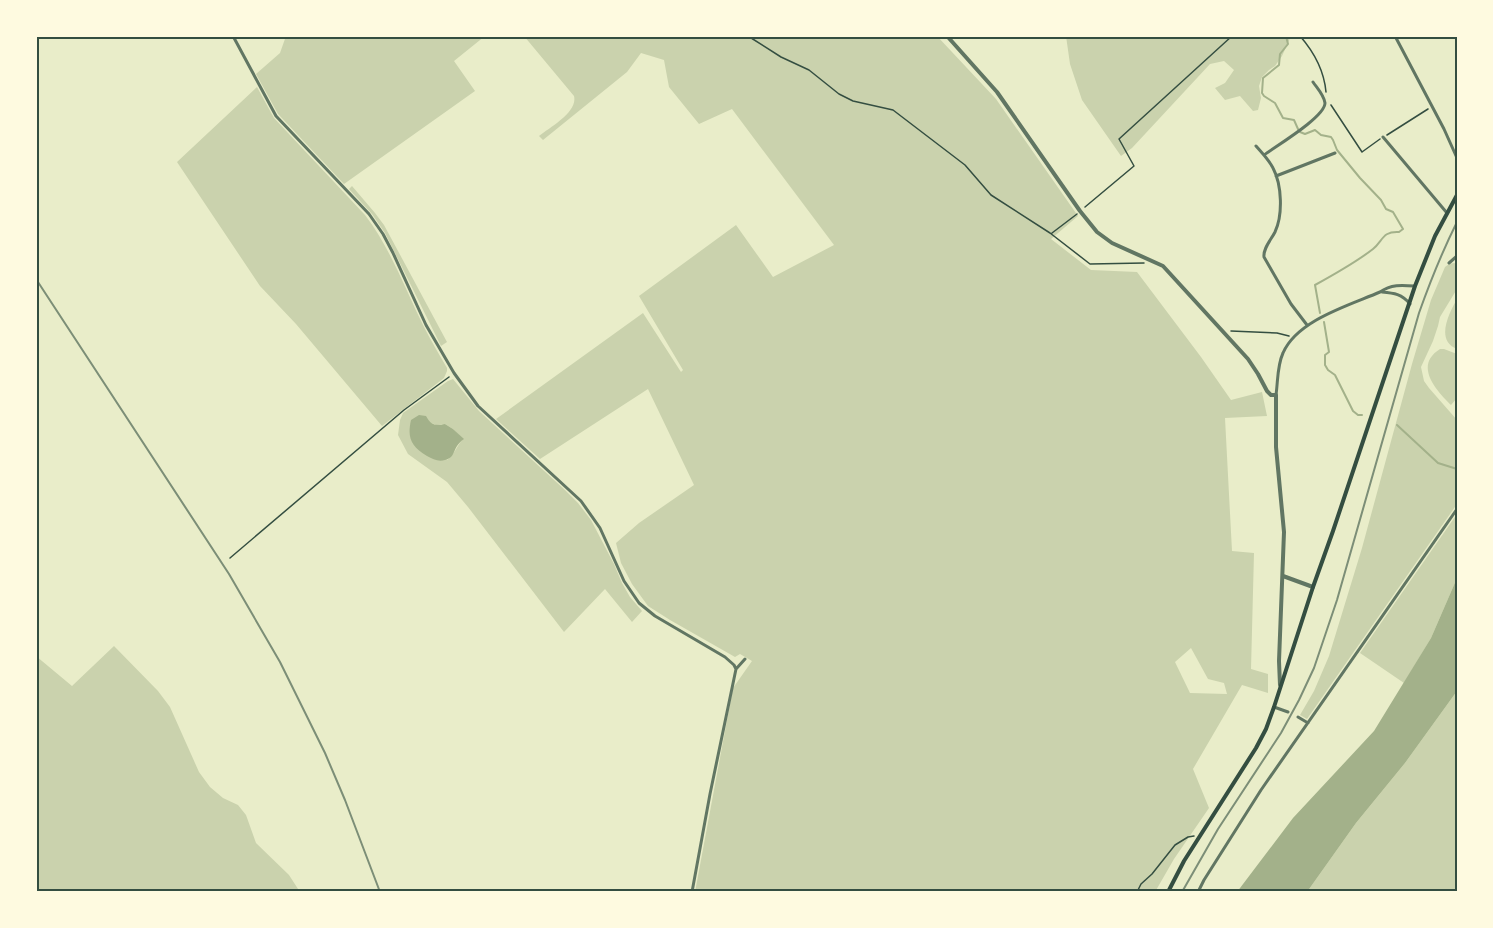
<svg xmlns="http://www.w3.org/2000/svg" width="1493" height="928" font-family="Mulish,sans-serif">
	<rect width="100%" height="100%" fill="#e9edc9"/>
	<path fill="#cad2ad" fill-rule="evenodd" d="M286,36h199l-31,25 21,30 -131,93 -66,-70 -22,-40 24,-21z
		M524,36h413l59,63 82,117 -27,23 40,31 46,2 64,85 30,43 31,-8 5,24 -42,2 7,133 22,2 -3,116 17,5v19l-26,-8 -49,84 16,39 -35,51 -19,33h-460l38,-204 19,-27 -12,-7 -5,3 -65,-37 -22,-14 -16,-22 -11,-21 -5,-20 23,-20 55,-38 -46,-96 -108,70 -44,-40 147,-106 38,59 2,-2 -44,-74 97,-71 37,52 61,-32 -102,-136 -33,15 -30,-37 -5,-27 -23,-7 -14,19 -84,68 -4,-4c11,-9 39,-24 35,-40zM1191,648l17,31 16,4 3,11 -37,-1 -15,-31z
		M1066,36h225l-9,20 -7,10 -6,4 -7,7 -3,9 2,12 -3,12 -5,1 -13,-15 -15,4 -10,-12 10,-5 9,-13 -10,-9 -14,3 -78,84 -11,8 -39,-56 -12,-36z
		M257,87l17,31 91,97c26,34 40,74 59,112 7,14 15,27 23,41v3l-3,7 -62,48 -86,-102 -36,-38 -83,-124z
		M352,186l23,27 9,12 63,117 -6,4 -56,-113 -13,-19 -23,-25z
		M1454,263l3,1v25l-17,28 -2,9 -5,15 -12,26 3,14 5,7 28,32v84l-150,215 -7,-4 14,-24 15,-35 33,-108 50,-184 19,-64 14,-33 4,-3z
		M1457,299v50c-22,-8 -8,-36 0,-50z
		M1440,349h4l13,5v44l-6,7c-14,-14 -38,-39 -11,-56z
		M453,379l26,32 86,79 13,13 13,17 23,44 8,19 8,14 12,14 -10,11 -27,-33 -41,43 -96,-125 -21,-25 -39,-28 -10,-19 2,-15 3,-7 45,-32zM429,422l7,3 9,-1 8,5 10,10c-7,8 -8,15 -16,21z
		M1457,514v64l-26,60 -27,45 -44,-30z
		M114,646l44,45 12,16 29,65 11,15 13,11 15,7 8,10 10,28 33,32 11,17h-264v-236l36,30z
		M1457,691v201h-150l49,-69 49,-60z"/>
	<path fill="#a3b18a" d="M419,415l7,1c5,9 9,10 19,8l8,5 11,10c-3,2 -5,4 -7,7 -4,6 -3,12 -12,14 -7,2 -12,-1 -18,-4 -16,-10 -20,-18 -16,-36z
		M1457,578v113l-52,72 -49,60 -49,69h-70l56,-74 81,-87 57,-93z"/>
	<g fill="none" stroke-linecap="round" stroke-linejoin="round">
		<path stroke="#a3b18a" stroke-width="2" d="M1286,36l2,8 -8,10 -1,11 -16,13 -1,15 2,3 11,7 8,15 11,2 4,9
			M1300,132l5,2 10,-4 6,5 10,2 2,3 4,10 23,28 21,22 5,9 7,3 10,17 -4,3c-17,-1 -16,9 -26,17 -18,14 -38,25 -58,36l5,28
			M1324,322l5,30 -4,3v10l3,5 7,5 18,36 5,4h4
			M1397,425l41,38 19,6"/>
		<path stroke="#344e41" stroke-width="1.5" d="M748,36l33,21 28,13 30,24 14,7 40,9 72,55 26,30 59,38 40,31 54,-1
			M1300,36c14,16 24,34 26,56
			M1331,105l31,47 18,-13
			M1387,135l41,-26
			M1085,207l49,-41 -15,-27 113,-103
			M1052,233l25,-19
			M1231,331l46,2 12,3
			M230,558l174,-148 45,-33
			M1137,892l4,-8 11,-10 23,-29 13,-8 6,-1"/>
		<path stroke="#617663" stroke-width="3" d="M233,36l43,80 93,98 14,20 10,19 33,72 28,48 24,33 103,95 19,27 24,53 15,22 16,13 70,41 9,8 2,4 -26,125 -18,98
			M1395,36l49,93 13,29
			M1383,137l64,76
			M1256,146c6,7 13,14 17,22 9,17 10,47 2,64 -4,8 -12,16 -11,25l27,47 16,21
			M1264,155c12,-9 61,-38 61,-52 -1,-8 -8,-15 -12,-21
			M1276,176l59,-23
			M1449,263l8,-7
			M1382,292c12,1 20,2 28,12
			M1276,395c2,-14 1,-29 7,-42 14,-33 67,-48 97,-61 11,-8 22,-7 35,-6
			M736,669l9,-10
			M1274,707l14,5
			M1298,717l10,6
			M1198,892l6,-12 57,-90 196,-281"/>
		<path stroke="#617663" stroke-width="4" d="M947,36l50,56 83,119 17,21 15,11 51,23 85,93 10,15 9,17 4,4h5v52l8,85 -5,129 1,24
			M1283,576l30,11"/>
		<path stroke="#344e41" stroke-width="4" d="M1168,892l16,-31 72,-113 10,-19 8,-22 39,-120 20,-56 82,-245 20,-50 22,-41"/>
		<path stroke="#7c8e77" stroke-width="2" d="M36,279l193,295 51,88 45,91 20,47 35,92
			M1182,892l36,-63 63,-96 18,-33 15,-32 23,-68 82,-287c11,-31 23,-61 38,-91"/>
	</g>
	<rect width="1493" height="928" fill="none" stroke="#fefae0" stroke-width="75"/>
	<rect x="38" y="38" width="1418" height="852" fill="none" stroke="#344e41" stroke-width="2"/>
</svg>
